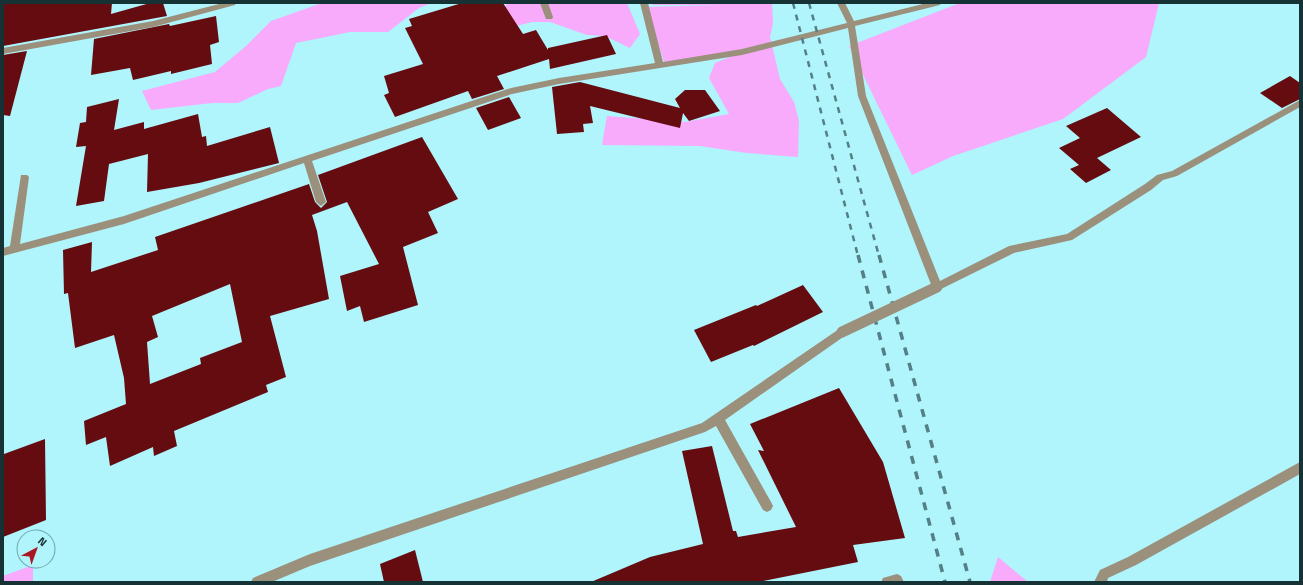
<svg xmlns="http://www.w3.org/2000/svg" width="1303" height="585" font-family="'Titillium Web',sans-serif">
	<rect width="100%" height="100%" fill="#b0f4fc"/>
	<path fill="#f8aafb" d="M322,3h109l-12,5 -31,24h-38l-54,11 -15,43 -13,3 -30,14h-26l-61,7 -9,-19 73,-19 31,-26 25,-25z
		M507,3h120l13,31 -10,14 -25,-12 -18,-1 -37,-13h-18l-20,5 -13,-1z
		M652,3h120l1,20 -3,14 10,42 14,23 5,19 -1,36 -51,-4 -47,-7 -98,-1 5,-29 78,6 44,-8 -20,-36 6,-15 27,-11 1,-3 -78,15 -20,-57 75,-2h-67z
		M960,3h199l-13,54 -83,62 -110,37 -41,19 -63,-129z
		M998,557l30,25h-38z
		M33,565v17h-30v-6z"/>
	<path fill="#640c10" fill-rule="evenodd" d="M3,3h109l-1,11 39,-11h13l4,13 -164,30z
		M462,3h41l20,31 13,-4 12,20v-2l59,-13 9,19 -66,15 -1,-10 -52,17 7,13 -32,10 -4,-8 -73,26 -11,-22 5,-2 -5,-17 39,-12 -18,-36 7,-2 -3,-7z
		M216,16l3,26 -9,3 2,19 -41,10v-3l-38,9 -3,-12 -39,7 3,-36 75,-15 1,2z
		M27,51l-17,65 -7,-1v-60z
		M1290,76l10,7v16l-18,9 -22,-15z
		M580,82l100,26 -5,-9 10,-9h20l15,21 -31,10 -6,-8 -3,15 -90,-22 3,17 -10,1 1,8 -27,2 -5,-47z
		M509,97l12,21 -33,12 -12,-22z
		M119,99l-5,31 30,-8v7l54,-15 4,23 4,-1 1,10 63,-19 9,36 -80,20 -52,9 1,-38 -39,10 -5,37 -28,5 10,-60 -10,1 4,-24 6,-1 1,-15z
		M1107,108l34,29 -44,21 14,12 -25,13 -16,-14 9,-4 -20,-17 21,-10 -14,-12z
		M422,137l36,62 -30,13 10,21 -35,14 15,58 -54,17 -4,-16 -13,5 -7,-35 39,-12 -32,-62 -35,13 5,16 12,68 -59,17 16,61 -20,8 2,7 -94,39 3,15 -23,10 -1,-9 -43,19 -4,-29 -20,8 -2,-24 42,-17 -2,-26 -10,-43 -39,13 -7,-55 -4,1 -1,-44 29,-8 -1,30 67,-22 -3,-13 154,-53 6,18 6,6 6,-6 -9,-27zM230,284l12,58 -42,16 1,6 -51,20 -3,-42 11,-5 -6,-21z
		M803,285l20,27 -69,34 -1,-1 -42,17 -17,-32 62,-25 1,1z
		M839,388l44,74 22,76 -52,7 5,17 -100,20h-167l59,-25 53,-13 -21,-93 30,-5 21,85h3l2,6 58,-10 -38,-77 6,1 -14,-27z
		M45,439l1,81 -43,17 1,-83z
		M415,550l8,32h-39l-4,-18z"/>
	<g fill="none" stroke-linecap="round" stroke-linejoin="round">
		<path fill="#9a907c" fill-rule="evenodd" d="M223,3h13l-1,2 -82,22 -150,27v-6l150,-27z
			M540,3h8l5,14 -1,2h-6z
			M640,3h8l15,59 79,-13 105,-26 -10,-20h8l9,18 73,-18h14l-1,2 -85,21 11,70 74,185 69,-35 58,-12 78,-50 12,-9 15,-4 128,-71v7l-123,69 -14,4 -12,10 -79,50 -58,13 -77,38 -4,-1 -1,-3 -74,-191 -10,-68 -106,27 -183,29 -47,10 -200,67 14,41 -5,4 -5,-4 -12,-39 -180,61 -121,32v-8l7,-2 11,-71h6l2,2 -9,67 104,-28 387,-128 48,-10 96,-15z
			M842,327l4,2 1,3 -1,3 -121,85 46,82 2,4 -2,4 -4,2 -4,-2 -47,-84 -11,6 -395,134 -38,16h-21l2,-4 57,-24 392,-131z
			M1300,462v12l-164,91 -28,13 -1,4h-13l6,-12 28,-13z
			M897,574l4,2 3,6h-23l2,-4z"/>
		<path stroke="#548085" stroke-width="2.5" stroke-dasharray="6 6" stroke-linecap="butt" d="M793,3l65,253
			M809,3l70,253"/>
		<path stroke="#548085" stroke-width="3.5" stroke-dasharray="8 8" stroke-linecap="butt" d="M858,255l87,327
			M879,255l91,327"/>
		<path stroke="#9a907c" stroke-width="11" d="M842,332l95,-45"/>
	</g>
	<rect width="1303" height="585" fill="none" stroke="#163235" stroke-width="8"/>
	<g transform="translate(36 549) rotate(41)"><circle r="19" fill="#b0f4fc" stroke="#72a6ac"/>
	<path d="M0-3L7 15L0 10L-7 15Z" fill="#ab1721"/>
	<text y="-6" font-size="11" font-weight="bold" text-anchor="middle" fill="#163235">N</text>
	</g>
</svg>
